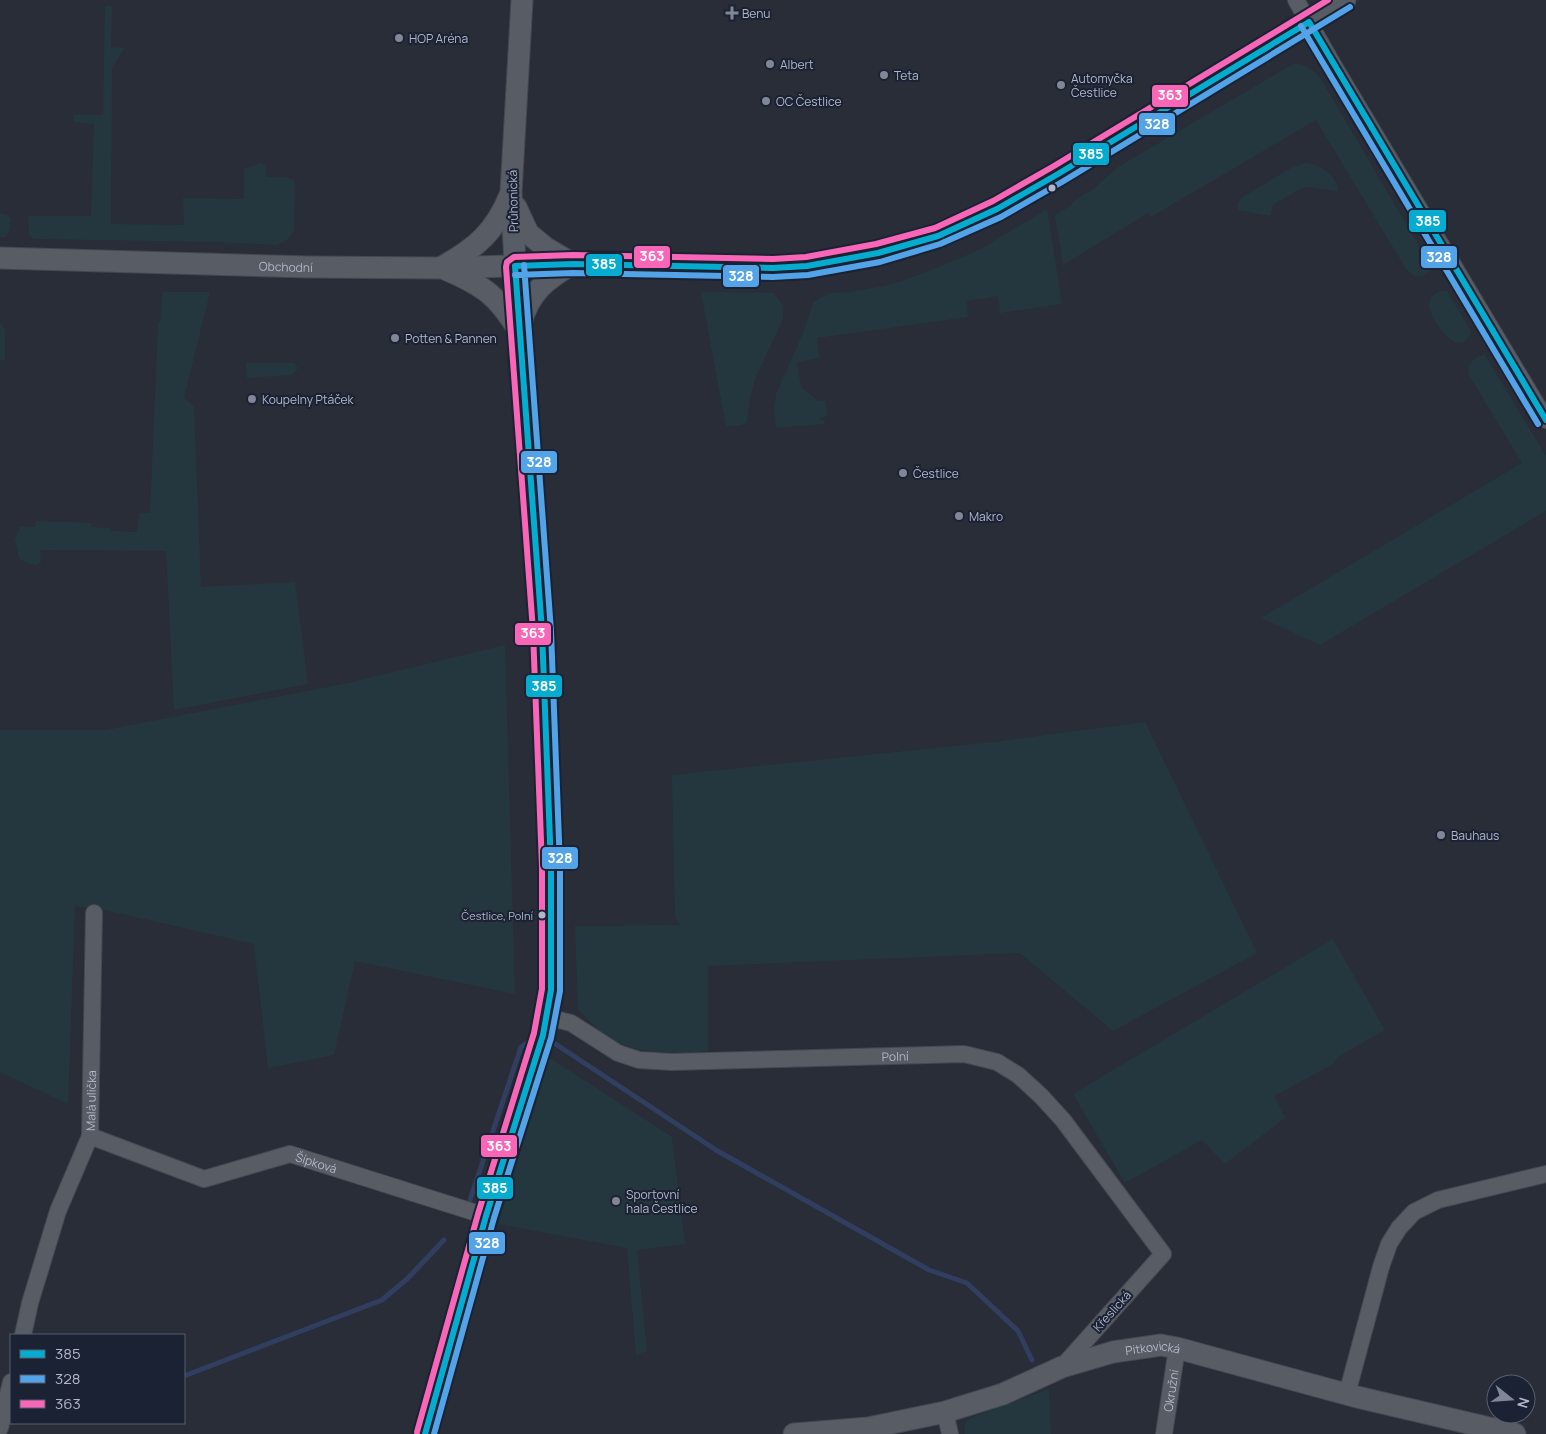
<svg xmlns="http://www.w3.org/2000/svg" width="1546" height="1434" font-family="Manrope,sans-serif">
	<rect width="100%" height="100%" fill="#282d38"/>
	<path fill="#25373e" d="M105,6h7l-1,41 13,1 -12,20 -1,156 73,1 -1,-27 61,1v-30l16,-6 6,2v12h19l10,3 -1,50 -6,9 -11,6 -59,-3 -184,-3 -5,-4 -1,-19h63l3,-92 -20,-2v-7h29z
		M1293,64c12,-1 20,5 28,15l111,189c-8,11 -17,11 -26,1l-90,-149 -165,97 -3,-4 -85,52 -8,-50 17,-10 -1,-2 22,-14 25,-22z
		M1305,163c15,1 31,11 33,27l-1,1 -30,-4 -9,3 -25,15 -3,11 -32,-6v-7l3,-5 50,-30z
		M1047,209l15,95 -62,9 -2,-17 -32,5 2,16 -151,21 2,20 -22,4 4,25 17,14 7,-1 2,16 -8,2 1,2h4l1,4 -49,4 -2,-20 2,-14 28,-63 9,-29 17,-9 20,-1 34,-6 16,-4 56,-22 28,-13z
		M0,213l8,2 3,4 -2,13 -4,5h-5z
		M1441,291h6l24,40c-10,33 -41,-12 -42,-25 0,-8 5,-13 12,-15z
		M162,292h48l-26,106 10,8 7,181 94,-5 13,102 -134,26 -8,-159 -126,-1 1,12 -4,3 -8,-1 -10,-5 -4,-20 5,-12h15l1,-6 56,2 -1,4 19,1v3l27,1 2,-19h11l8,-190 3,-4z
		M701,292l73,1 9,13v13l-28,60 -5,19 -3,24 -5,3 -16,2z
		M0,323l5,7v30h-5z
		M1485,355l61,101v55l-226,134 -59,-27 261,-155 -53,-88c-3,-11 5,-19 16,-20z
		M246,363h48l4,5 -7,7 -44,3z
		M505,645l10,349 -160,-33 -21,94 -66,13 -14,-124 -149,-34 -30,-4 -7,198 -68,-32v-342h106l242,-47z
		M1145,722l112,231 -144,78 -93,-78 -312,13v85c-36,3 -73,5 -104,-17 -9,-7 -17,-16 -26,-24l-3,-84 105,-1 -5,-8 -3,-142 321,-33z
		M1333,939l52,91 -47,27 -5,7 -59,32 11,22 -60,46 -23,-24 -77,43 -52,-89z
		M550,1058l122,79 13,107 -48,6 10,101 -11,4 -9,-107 -129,-24z
		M1049,1389l2,45h-86v-11l5,-5z"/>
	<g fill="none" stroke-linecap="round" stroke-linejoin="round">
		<path stroke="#313e60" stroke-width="5" d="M551,1041l165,109 213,120 38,13 51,48 14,29
			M470,1200l51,-153 13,-9
			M184,1376l198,-76 25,-21 37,-39"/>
		<defs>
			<g id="minor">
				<path d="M1296,0l39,68 211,352"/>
				<path id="s1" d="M547,1017l24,6 47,30 21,7 33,2 292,-8 33,8 21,13 23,21 22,24 100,134 -101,113"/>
				<path id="s2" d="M90,1136l114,43 86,-25 196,62"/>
				<path id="s3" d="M23,1335l7,-32 28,-92 32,-75 4,-223"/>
				<path d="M1347,1394l34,-127 8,-23 10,-16 15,-16 24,-12 108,-26"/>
				<path d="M945,1412l5,22"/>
				<path d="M0,1428l11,-46"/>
				<path id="s4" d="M1164,1434l13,-86"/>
			</g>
			<g id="tertiary">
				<path d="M516,207l12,26 18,15 27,16"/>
				<path id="s5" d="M0,258l308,9 132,1 133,-4 200,4 34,-2 71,-13 60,-17 59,-27 61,-35 287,-174"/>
				<path d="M442,267c34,-19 53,-35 68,-72"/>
				<path d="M447,270c37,16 51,26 72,61"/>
				<path d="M521,323c8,-30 25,-44 52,-59"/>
				<path d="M425,1434l61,-218 57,-181 8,-45v-123l-9,-236 -23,-300 -8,-139 11,-192"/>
				<path id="s6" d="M794,1434l74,-6 77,-16 58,-18 59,-27 51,-15 48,-7 16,3 180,49 158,37"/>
			</g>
		</defs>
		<use href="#minor" stroke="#454851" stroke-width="18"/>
		<use href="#tertiary" stroke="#454851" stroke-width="23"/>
		<use href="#minor" stroke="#585c65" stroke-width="16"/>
		<use href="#tertiary" stroke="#585c65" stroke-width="21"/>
		<defs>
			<path id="bus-1" d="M1309,22l237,398
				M425,1434l61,-218 57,-181 8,-45v-123l-9,-236 -27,-365 58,-2 200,4 34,-2 71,-13 60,-17 59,-27 61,-35 251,-152"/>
			<path id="bus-2" d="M1301,26l237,398
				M515,275l58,-2 200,4 35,-2 72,-13 60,-18 61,-27 61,-35 288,-175
				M434,1434l60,-216 57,-180 9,-47v-124l-9,-236 -27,-366"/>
			<path id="bus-3" d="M417,1432l61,-218 56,-181 8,-44v-122l-9,-236 -27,-364 1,-5 7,-5 59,-2 200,4 33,-2 70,-13 59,-16 58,-27 61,-35 274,-166"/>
		</defs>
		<use href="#bus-1" stroke="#1b2233" stroke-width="10"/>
		<use href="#bus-2" stroke="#1b2233" stroke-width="10"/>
		<use href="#bus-3" stroke="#1b2233" stroke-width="10"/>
		<use href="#bus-1" stroke="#06acd0" stroke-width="6"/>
		<use href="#bus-2" stroke="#53a3e8" stroke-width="6"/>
		<use href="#bus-3" stroke="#fa66b7" stroke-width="6"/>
	</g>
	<g fill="#818796" stroke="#1b2233" stroke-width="2">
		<path d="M729.5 5.5h5v5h5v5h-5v5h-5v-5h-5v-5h5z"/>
		<circle cx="399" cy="38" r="5"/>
		<circle cx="770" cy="64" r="5"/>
		<circle cx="884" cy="75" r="5"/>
		<circle cx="1061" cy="85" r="5"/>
		<circle cx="766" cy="101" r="5"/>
		<circle cx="395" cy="338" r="5"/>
		<circle cx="252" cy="399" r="5"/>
		<circle cx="903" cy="473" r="5"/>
		<circle cx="959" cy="516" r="5"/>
		<circle cx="1441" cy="835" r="5"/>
		<circle cx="616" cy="1201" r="5"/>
	</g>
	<g fill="#b1b7c9" stroke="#1b2233" stroke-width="2">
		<circle cx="1052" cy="188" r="4.5"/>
		<circle cx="542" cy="915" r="4.5"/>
	</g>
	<g text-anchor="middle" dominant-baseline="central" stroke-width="4" stroke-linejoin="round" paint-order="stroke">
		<g font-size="11" fill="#b1b7c9" stroke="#1b2233" text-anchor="end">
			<text x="533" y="915">Čestlice, Polní</text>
		</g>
		<g font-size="12" fill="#b1b7c9" stroke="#1b2233" text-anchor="start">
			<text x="742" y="13">Benu</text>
			<text x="409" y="38">HOP Aréna</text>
			<text x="780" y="64">Albert</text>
			<text x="894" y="75">Teta</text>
			<text x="1071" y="78">Automyčka<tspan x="1071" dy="14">Čestlice</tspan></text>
			<text x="776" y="101">OC Čestlice</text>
			<text x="405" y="338">Potten &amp; Pannen</text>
			<text x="262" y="399">Koupelny Ptáček</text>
			<text x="913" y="473">Čestlice</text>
			<text x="969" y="516">Makro</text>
			<text x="1451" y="835">Bauhaus</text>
			<text x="626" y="1194">Sportovní<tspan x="626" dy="14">hala Čestlice</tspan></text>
		</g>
		<g font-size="12" fill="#b1b7c9" stroke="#1b2233">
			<text transform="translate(513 201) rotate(-91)">Průhonická</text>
			<text stroke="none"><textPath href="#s5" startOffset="286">Obchodní</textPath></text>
			<text stroke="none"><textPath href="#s1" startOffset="359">Polní</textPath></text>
			<text stroke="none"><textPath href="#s3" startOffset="246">Malá ulička</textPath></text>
			<text stroke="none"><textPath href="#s2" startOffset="239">Šípková</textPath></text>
			<text transform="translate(1112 1311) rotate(-48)">Křeslická</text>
			<text stroke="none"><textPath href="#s6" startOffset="372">Pitkovická</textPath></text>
			<text stroke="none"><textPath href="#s4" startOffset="44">Okružní</textPath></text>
		</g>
	</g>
	<g stroke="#1b2233" stroke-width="2">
		<rect x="1151" y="84" width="38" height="24" rx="5" fill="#fa66b7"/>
		<rect x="1138" y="112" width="38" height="24" rx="5" fill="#53a3e8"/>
		<rect x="1072" y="142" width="38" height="24" rx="5" fill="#06acd0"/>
		<rect x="1408" y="209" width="39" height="24" rx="5" fill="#06acd0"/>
		<rect x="633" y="245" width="38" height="24" rx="5" fill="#fa66b7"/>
		<rect x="1420" y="245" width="38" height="24" rx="5" fill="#53a3e8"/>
		<rect x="585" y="253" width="38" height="24" rx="5" fill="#06acd0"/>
		<rect x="722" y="264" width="38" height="24" rx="5" fill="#53a3e8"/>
		<rect x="520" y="450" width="38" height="24" rx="5" fill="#53a3e8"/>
		<rect x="514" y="622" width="38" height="24" rx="5" fill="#fa66b7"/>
		<rect x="525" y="674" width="38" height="24" rx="5" fill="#06acd0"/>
		<rect x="541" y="846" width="38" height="24" rx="5" fill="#53a3e8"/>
		<rect x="480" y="1134" width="38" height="24" rx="5" fill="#fa66b7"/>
		<rect x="476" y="1176" width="38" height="24" rx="5" fill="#06acd0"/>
		<rect x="468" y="1231" width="38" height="24" rx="5" fill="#53a3e8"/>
	</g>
	<g font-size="14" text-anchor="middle" font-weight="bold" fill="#fff">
		<text x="1170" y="100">363</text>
		<text x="1157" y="129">328</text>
		<text x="1091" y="159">385</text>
		<text x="1428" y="226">385</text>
		<text x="652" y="261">363</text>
		<text x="1439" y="262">328</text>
		<text x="604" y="269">385</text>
		<text x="741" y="281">328</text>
		<text x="539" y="467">328</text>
		<text x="533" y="638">363</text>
		<text x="544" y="691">385</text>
		<text x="560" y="863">328</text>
		<text x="499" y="1151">363</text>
		<text x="495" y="1193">385</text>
		<text x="487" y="1248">328</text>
	</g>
	<rect x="10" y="1334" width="175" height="90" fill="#1b2233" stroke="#575e6f"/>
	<rect x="20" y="1350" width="25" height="8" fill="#06acd0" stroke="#575e6f"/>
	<text x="55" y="1359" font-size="15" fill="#b1b7c9">385</text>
	<rect x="20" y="1375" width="25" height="8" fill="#53a3e8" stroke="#575e6f"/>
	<text x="55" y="1384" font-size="15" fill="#b1b7c9">328</text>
	<rect x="20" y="1400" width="25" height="8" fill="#fa66b7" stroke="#575e6f"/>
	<text x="55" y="1409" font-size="15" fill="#b1b7c9">363</text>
	<g transform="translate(1511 1399) rotate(107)"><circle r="24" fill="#1b2233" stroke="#575e6f"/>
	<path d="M0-4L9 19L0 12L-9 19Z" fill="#818796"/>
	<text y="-8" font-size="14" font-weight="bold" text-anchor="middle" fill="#b1b7c9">N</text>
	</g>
</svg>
